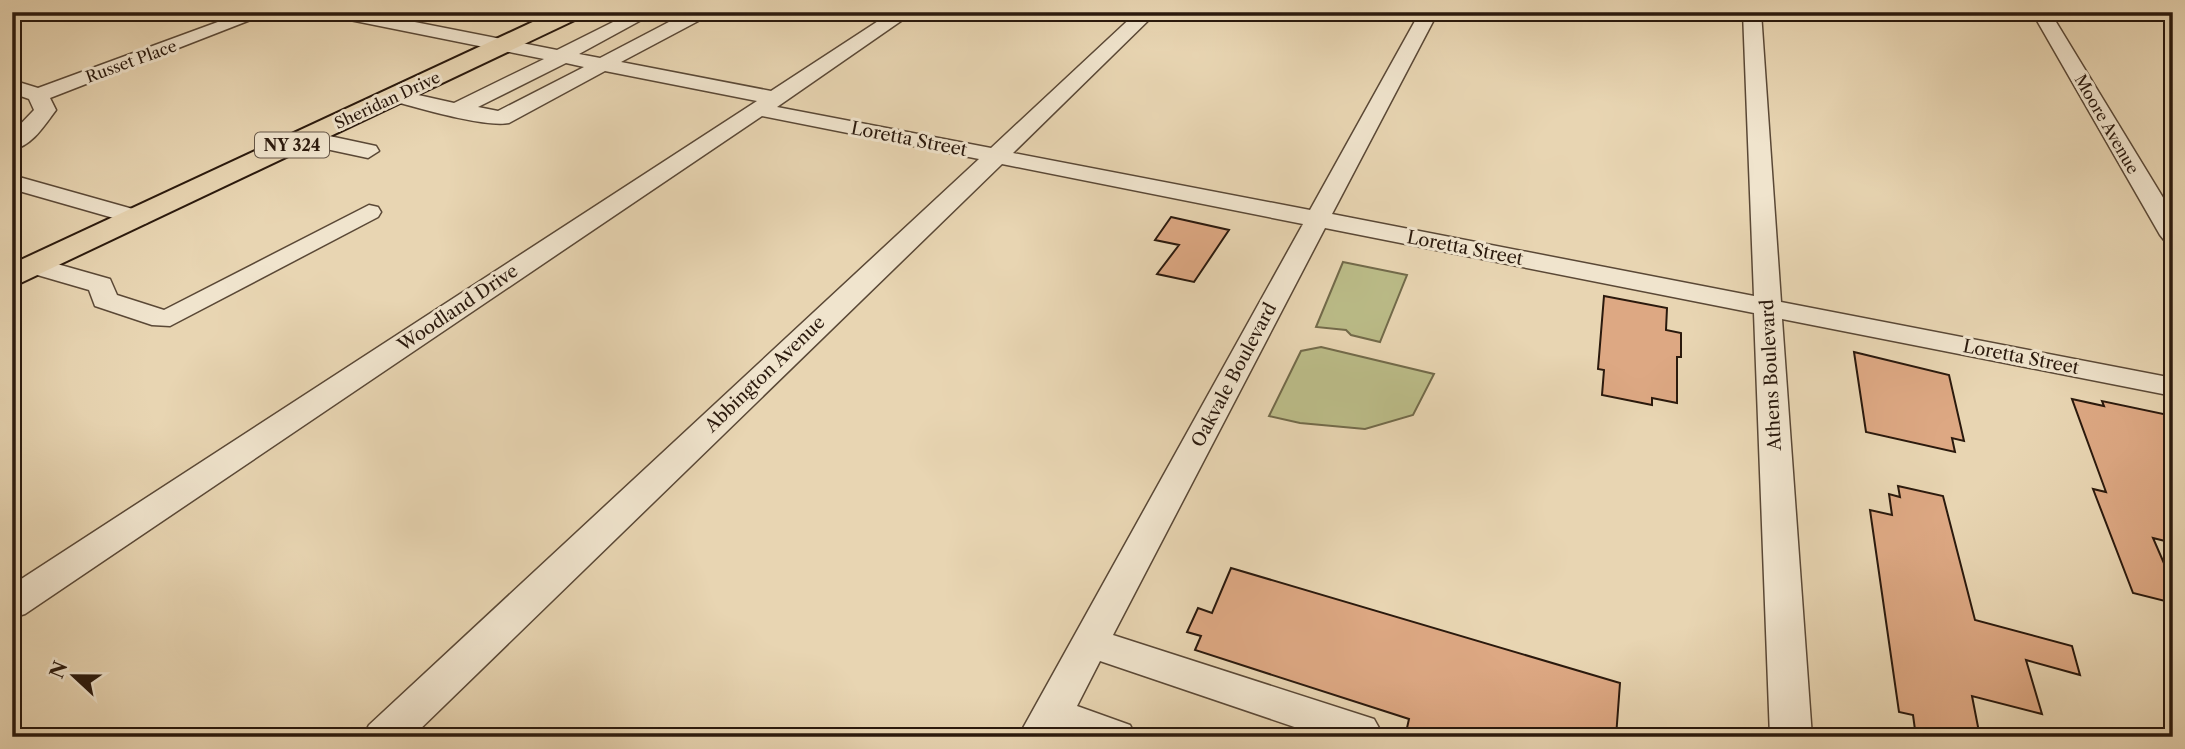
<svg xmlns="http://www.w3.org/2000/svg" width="2185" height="749" font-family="'Libre Caslon Text',serif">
	<rect width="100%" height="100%" fill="#e8d5b2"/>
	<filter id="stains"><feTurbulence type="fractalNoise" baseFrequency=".00286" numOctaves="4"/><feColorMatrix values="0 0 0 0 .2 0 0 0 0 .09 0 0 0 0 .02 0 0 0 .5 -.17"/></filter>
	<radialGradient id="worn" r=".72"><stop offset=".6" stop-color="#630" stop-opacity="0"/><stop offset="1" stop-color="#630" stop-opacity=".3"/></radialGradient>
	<path fill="#bbbc88" stroke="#726a4a" stroke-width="2" d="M1343,262l64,13 -27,67 -29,-7 -5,-5 -30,-3z
		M1321,347l113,27 -21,41 -48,14 -65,-6 -31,-7 32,-65z"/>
	<path fill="#dda883" stroke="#2a190d" stroke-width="2" d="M1171,217l58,13 -35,52 -37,-8 22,-29 -24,-5z
		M1604,296l63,12 -1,22 15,3v24h-4v46l-25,-5v7l-50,-10 2,-25 -6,-1z
		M1854,352l95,23 15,66 -12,-3 3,14 -89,-20z
		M2072,399l32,7 -2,-5 71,15v127l-20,-5 20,46v19l-40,-10 -40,-104 13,3z
		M1898,486l45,10 32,124 97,26 8,29 -54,-15 16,54 -70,-18 8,41h-64l-3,-22 -14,-3 -29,-202 22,5 -3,-21 11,3z
		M1231,568l389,115 -4,54h-211l4,-18 -214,-69 6,-14 -14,-4 11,-24 14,5z"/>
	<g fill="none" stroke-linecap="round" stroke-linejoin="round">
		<defs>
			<path id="minor" d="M245,12h26l-221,86 6,12c-12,16 -23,35 -44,40v-17l22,-23 -5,-11 -17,-6v-13l26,8z
				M326,12h38l193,38 76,-38h23l-77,42 21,4 88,-46h15l-1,7 -81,43 150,29 121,-79h22l-137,95 214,41 146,-136h20l-144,141 297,57 110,-198h18l-106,202 422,82 -11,-284h18l20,290 392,76v18l-391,-77 30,418h-42l-16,-424 -429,-85 -212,407 261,84 10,18h-60l-224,-76 -23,45 53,19 6,12h-118l285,-513 -301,-60 -590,573h-49l6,-12 610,-566 -217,-43 -737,498 -13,4v-33l745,-484 -152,-30 -96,52c-24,5 -94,-16 -120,-23l-3,-4 10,-6 58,13 90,-44 -209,-42zM566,63l18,4 -86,44 -20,-4z
				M2032,12h18l123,202v28l-9,-2 -4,-5z
				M306,131l70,15 3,5 -11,7 -70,-15 -3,-5 3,-5z
				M12,175l135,38 3,5 -3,5 -9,2 -126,-36z
				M369,205l9,2 3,5 -3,5 -208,109 -18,-1 -57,-19 -6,-16 -62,-18 -4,-6 4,-6 9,-2 74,21 7,16 47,15z"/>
			<path id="major" d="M554,12h30l-3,5 -569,270v-23z"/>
		</defs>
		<use href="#minor" stroke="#5a4836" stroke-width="3"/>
		<use href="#major" stroke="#2a190d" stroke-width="4"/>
		<use href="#minor" fill="#f0e4cd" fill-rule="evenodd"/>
		<use href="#major" fill="#e8d5b2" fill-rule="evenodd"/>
	</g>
	<g text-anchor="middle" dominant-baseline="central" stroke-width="6" stroke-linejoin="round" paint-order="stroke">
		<g font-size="16" fill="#2a190d" stroke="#f0e4cd">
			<text transform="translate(131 61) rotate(-20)">Russet Place</text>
			<text transform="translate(387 100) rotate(-25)">Sheridan Drive</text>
			<text transform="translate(2107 124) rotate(60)">Moore Avenue</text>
		</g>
		<rect fill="#f0e4cd" stroke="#655647" stroke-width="2" x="255" y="132.5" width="74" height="25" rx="5"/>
		<g font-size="16" font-weight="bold" fill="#2a190d">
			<text x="292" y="145">NY 324</text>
		</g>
		<g font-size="18" fill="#2a190d" stroke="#f0e4cd">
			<text transform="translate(909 139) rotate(11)">Loretta Street</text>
			<text transform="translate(1465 248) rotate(11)">Loretta Street</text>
			<text transform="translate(458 308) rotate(-34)">Woodland Drive</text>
			<text transform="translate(2021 357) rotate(11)">Loretta Street</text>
			<text transform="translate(765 374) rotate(-44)">Abbington Avenue</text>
			<text transform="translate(1234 375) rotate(-62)">Oakvale Boulevard</text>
			<text transform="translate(1771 375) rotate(-93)">Athens Boulevard</text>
		</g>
	</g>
	<rect width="2185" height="749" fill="none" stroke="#e8d5b2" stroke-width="42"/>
	<rect x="14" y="14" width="2157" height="721" fill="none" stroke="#2a190d" stroke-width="3.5"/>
	<rect x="21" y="21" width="2143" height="707" fill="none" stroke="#2a190d" stroke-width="2"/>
	<g transform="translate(74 676) rotate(292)" stroke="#f0e4cd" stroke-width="5" paint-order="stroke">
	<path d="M0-5L12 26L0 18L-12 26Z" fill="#2a190d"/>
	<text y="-10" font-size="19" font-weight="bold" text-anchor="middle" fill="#2a190d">N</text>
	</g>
	<rect width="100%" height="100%" filter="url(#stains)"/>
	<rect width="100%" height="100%" fill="url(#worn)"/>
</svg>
